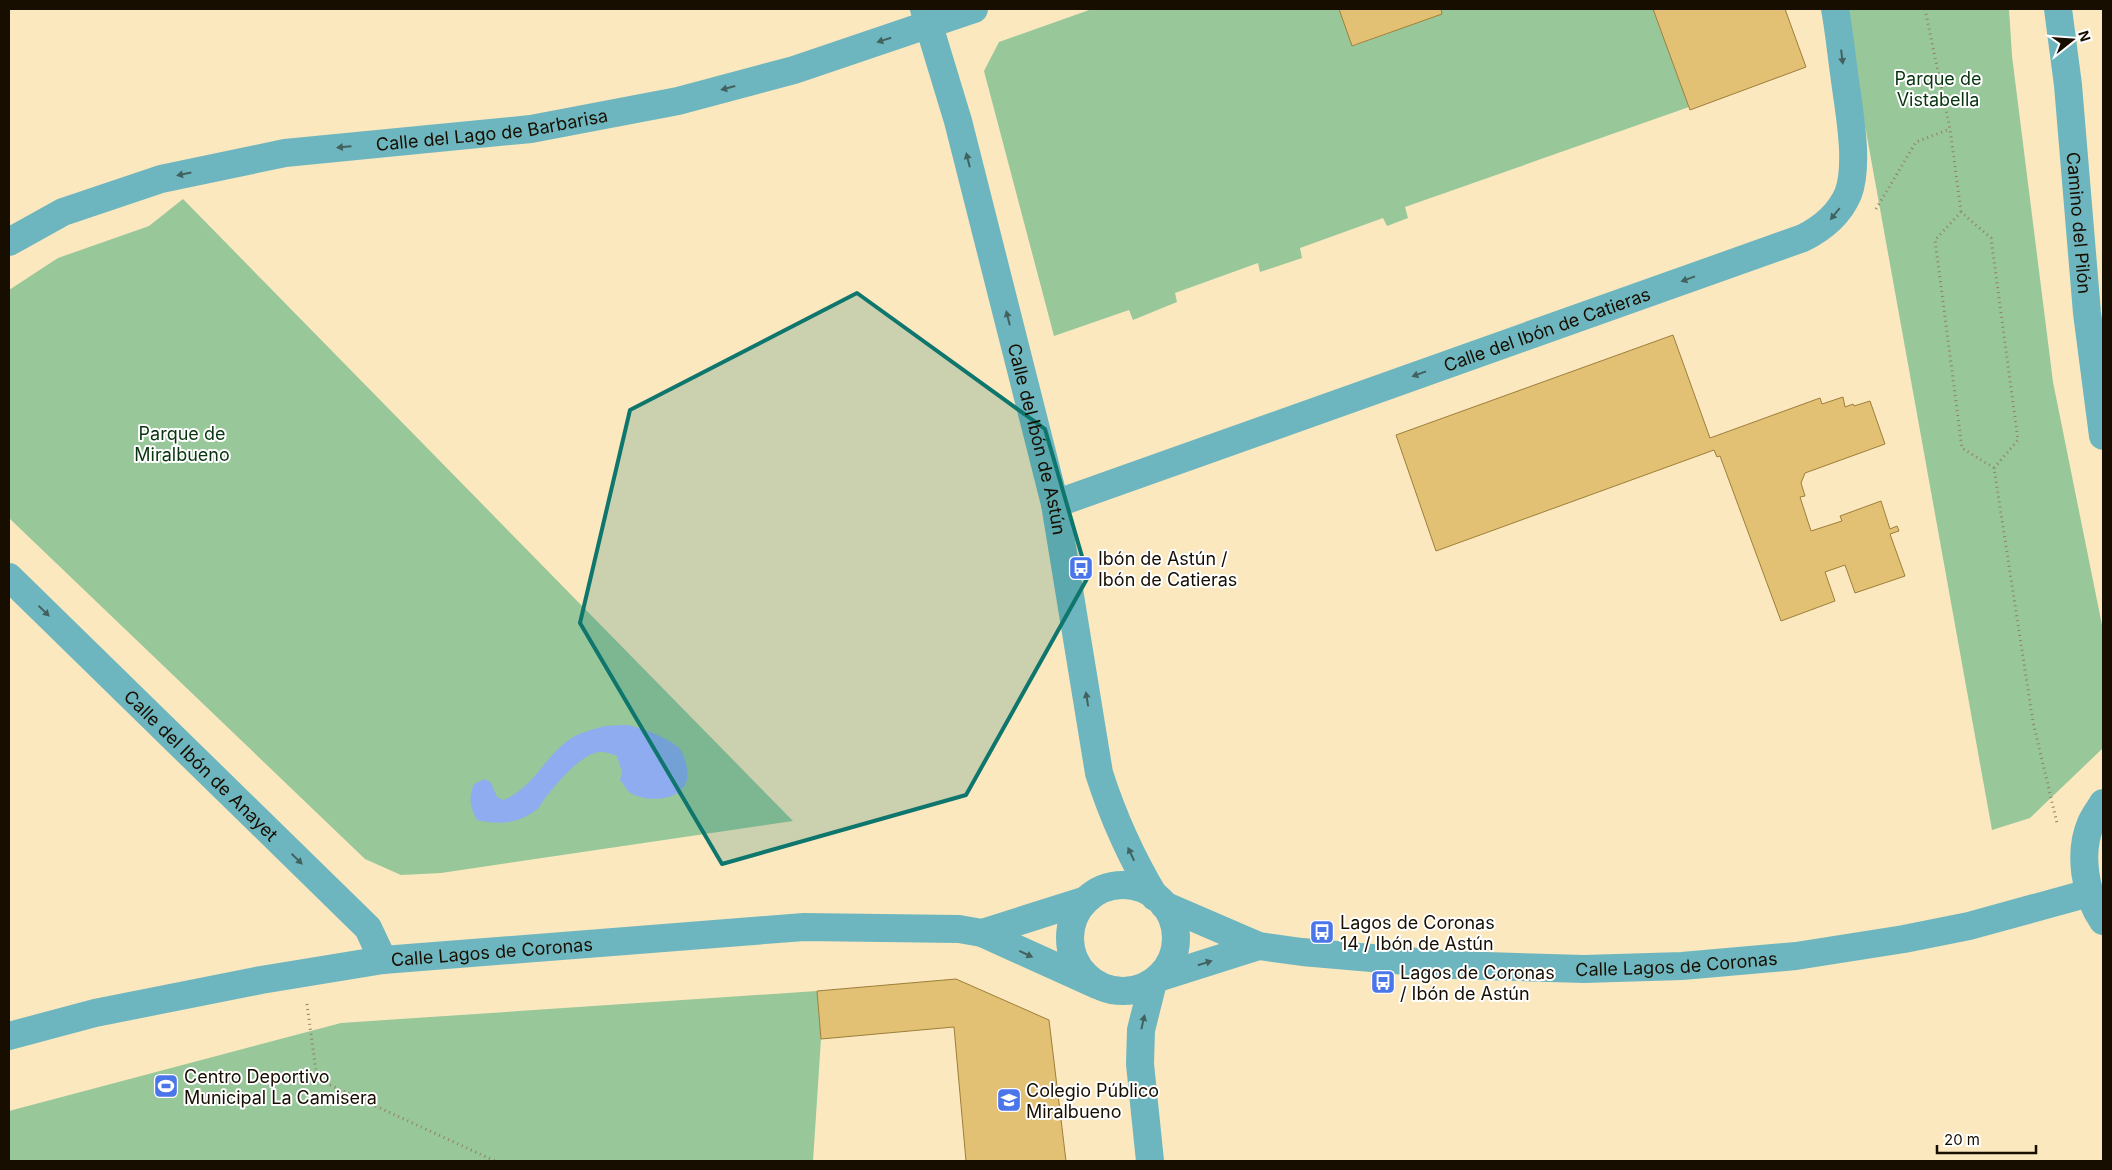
<svg xmlns="http://www.w3.org/2000/svg" width="2112" height="1170" font-family="Inter,sans-serif">
	<rect width="100%" height="100%" fill="#fbe8bf"/>
	<path fill="#98c79a" d="M1092,9h247l14,37 89,-32 -1,-5h212l36,98 -284,100 3,11 -21,8 -4,-8 -83,30 2,10 -42,14 -2,-9 -83,30 2,9 -44,18 -4,-10 -75,26 -70,-265 15,-29z
		M1844,9h165l3,47 41,326 50,248v118l-73,70 -38,12z
		M183,199l610,622 -352,52 -40,2 -36,-16 -356,-341v-228l49,-32 91,-32z
		M817,991l4,48 -8,122h-804v-50l332,-88z"/>
	<path fill="#8eacef" d="M605,726c9,0 19,-2 27,0 13,3 37,13 46,21 7,6 11,25 9,33 -6,22 -43,23 -58,12 -3,-3 -6,-9 -9,-12l2,-8 -5,-16c-6,-2 -12,-5 -19,-4 -19,4 -43,33 -55,49 -2,3 -4,7 -7,9 -18,14 -38,15 -59,10 -7,-13 -9,-21 -3,-36l11,-5 6,4 6,14 6,3c28,-10 40,-40 63,-58 11,-9 25,-12 39,-16z"/>
	<path fill="#e2c074" stroke="#9d7f3a" d="M1339,9h102l1,5 -90,32z
		M1653,9h132l21,58 -116,43z
		M1673,335l37,103 110,-40 2,6 21,-7 2,10 8,-3 1,2 16,-5 15,43 -80,29 -4,10 4,13 -5,1 11,34 31,-10 -2,-5 41,-15 9,28 7,-3 2,5 -9,3 15,42 -50,17 -10,-28 -20,7 10,29 -54,20 -61,-165 -3,1 -3,-7 -278,101 -40,-116z
		M956,979l93,41 17,141h-100l-12,-134 -133,12 -4,-48z"/>
	<g fill="none" stroke-linecap="round" stroke-linejoin="round">
		<path stroke="#908266" stroke-width="3" stroke-dasharray="1 4" stroke-linecap="butt" d="M1925,9l25,120 11,83
			M1876,209l40,-67 34,-13
			M1994,468l-32,-20 -27,-208 26,-28 30,26 27,202 -24,28 39,254 24,101
			M307,1004l10,75 178,82"/>
		<g stroke="#6eb6bf" stroke-width="28">
			<path id="s1" d="M924,9l34,112 97,383 44,269c14,44 32,84 56,124"/>
			<path id="s2" d="M2058,9l10,76 19,228 16,123"/>
			<path id="s3" d="M9,242l54,-30 98,-33 124,-26 246,-24 147,-28 116,-31 180,-61"/>
			<path id="s4" d="M1055,504l748,-266c20,-10 36,-23 45,-44 12,-31 0,-88 -4,-121 -3,-21 -5,-43 -9,-64"/>
			<path id="s5" d="M9,577l359,351 15,32"/>
			<path d="M2103,803c-4,7 -9,13 -12,20 -13,30 -6,72 12,98"/>
			<circle cx="1123" cy="938" r="53"/>
			<path id="s6" d="M1164,905l95,41 43,6 151,13 131,4 98,-3 114,-10 108,-17 65,-13 120,-33"/>
			<path d="M982,933l104,-33"/>
			<path d="M1158,978l101,-32"/>
			<path id="s7" d="M9,1036l86,-23 166,-33 122,-20 421,-33 155,2 23,4 115,52"/>
			<path d="M1150,1161l-10,-97 1,-34 12,-48"/>
		</g>
	</g>
	<defs><path id="oneway-solid" d="M-6-.8H1V-3.2L6.5 0L1 3.2V.8H-6Z" transform="scale(1.25)"/></defs>
	<g fill="#426260">
		<use href="#oneway-solid" transform="translate(884 40) rotate(162)"/>
		<use href="#oneway-solid" transform="translate(1842 57) rotate(83)"/>
		<use href="#oneway-solid" transform="translate(728 88) rotate(165)"/>
		<use href="#oneway-solid" transform="translate(344 147) rotate(175)"/>
		<use href="#oneway-solid" transform="translate(968 160) rotate(-104)"/>
		<use href="#oneway-solid" transform="translate(184 174) rotate(168)"/>
		<use href="#oneway-solid" transform="translate(1835 214) rotate(129)"/>
		<use href="#oneway-solid" transform="translate(1688 279) rotate(160)"/>
		<use href="#oneway-solid" transform="translate(1008 318) rotate(-104)"/>
		<use href="#oneway-solid" transform="translate(1419 374) rotate(160)"/>
		<use href="#oneway-solid" transform="translate(44 611) rotate(44)"/>
		<use href="#oneway-solid" transform="translate(1087 699) rotate(-99)"/>
		<use href="#oneway-solid" transform="translate(1131 854) rotate(-115)"/>
		<use href="#oneway-solid" transform="translate(297 859) rotate(44)"/>
		<use href="#oneway-solid" transform="translate(1026 954) rotate(25)"/>
		<use href="#oneway-solid" transform="translate(1205 963) rotate(-17)"/>
		<use href="#oneway-solid" transform="translate(1143 1022) rotate(-77)"/>
	</g>
	<path fill="#0f766e" fill-opacity="0.2" stroke="#0f766e" stroke-width="4" stroke-linejoin="round" d="M857,293l188,136 43,148 -122,218 -244,69 -142,-241 50,-213z"/>
	<defs>
		<symbol id="bus-square" viewBox="-11 -11 22 22"><rect x="-9" y="-9" width="18" height="18" rx="4" fill="#4b76e9" stroke="#fff"/><path d="M-5-6H5V4H4V6H2V4H-2V6H-4V4H-5ZM-3.5-4V0h7V-4ZM-3.5 1.2v1.5H-2V1.2ZM2 1.2v1.5H3.5V1.2Z" fill="#fff"/></symbol>
		<symbol id="stadium-square" viewBox="-11 -11 22 22"><rect x="-9" y="-9" width="18" height="18" rx="4" fill="#4b76e9" stroke="#fff"/><path d="M0-5a6.5 5 0 1 0 0 10a6.5 5 0 1 0 0-10ZM-3.5-1.8h7v3.6h-7Z" fill="#fff"/></symbol>
		<symbol id="school-square" viewBox="-11 -11 22 22"><rect x="-9" y="-9" width="18" height="18" rx="4" fill="#4b76e9" stroke="#fff"/><path d="M0-5L7-2L0 1L-7-2ZM-4 1L0 2.5L4 1V4Q0 6-4 4Z" fill="#fff"/></symbol>
	</defs>
	<g fill-rule="evenodd">
		<use href="#bus-square" x="1067" y="554" width="28" height="28"/>
		<use href="#bus-square" x="1308" y="918" width="28" height="28"/>
		<use href="#bus-square" x="1369" y="968" width="28" height="28"/>
		<use href="#stadium-square" x="152" y="1072" width="28" height="28"/>
		<use href="#school-square" x="995" y="1086" width="28" height="28"/>
	</g>
	<g text-anchor="middle" dominant-baseline="central" stroke-width="4" stroke-linejoin="round" paint-order="stroke">
		<g font-size="18" fill="#083510" stroke="#fff">
			<text x="1938" y="78">Parque de<tspan x="1938" dy="21">Vistabella</tspan></text>
			<text x="182" y="433">Parque de<tspan x="182" dy="21">Miralbueno</tspan></text>
		</g>
		<g font-size="18" fill="#170e00" stroke="#fff">
			<text stroke="none"><textPath href="#s3" startOffset="500">Calle del Lago de Barbarisa</textPath></text>
			<text stroke="none"><textPath href="#s2" startOffset="215">Camino del Pilón</textPath></text>
			<text stroke="none"><textPath href="#s4" startOffset="522">Calle del Ibón de Catieras</textPath></text>
			<text stroke="none"><textPath href="#s1" startOffset="445">Calle del Ibón de Astún</textPath></text>
			<text stroke="none"><textPath href="#s5" startOffset="269">Calle del Ibón de Anayet</textPath></text>
			<text stroke="none"><textPath href="#s7" startOffset="491">Calle Lagos de Coronas</textPath></text>
			<text stroke="none"><textPath href="#s6" startOffset="522">Calle Lagos de Coronas</textPath></text>
		</g>
		<g font-size="18" fill="#170e00" stroke="#fff" text-anchor="start">
			<text x="1098" y="558">Ibón de Astún /<tspan x="1098" dy="21">Ibón de Catieras</tspan></text>
			<text x="1340" y="922">Lagos de Coronas<tspan x="1340" dy="21">14 / Ibón de Astún</tspan></text>
			<text x="1400" y="972">Lagos de Coronas<tspan x="1400" dy="21">/ Ibón de Astún</tspan></text>
			<text x="184" y="1076">Centro Deportivo<tspan x="184" dy="21">Municipal La Camisera</tspan></text>
			<text x="1026" y="1090">Colegio Público<tspan x="1026" dy="21">Miralbueno</tspan></text>
		</g>
	</g>
	<rect width="2112" height="1170" fill="none" stroke="#170e00" stroke-width="20"/>
	<g transform="translate(2072 40) rotate(73)" stroke="#ffffff" stroke-width="4" paint-order="stroke">
	<path d="M0-4L9 19L0 12L-9 19Z" fill="#170e00"/>
	<text y="-8" font-size="14" font-weight="bold" text-anchor="middle" fill="#170e00">N</text>
	</g>
	<path d="M1937 1145v8h99v-8" fill="none" stroke="#170e00" stroke-width="2.5"/>
	<text x="1944" y="1145" font-size="15" fill="#170e00" stroke="#ffffff" stroke-width="4" paint-order="stroke">20 m</text>
</svg>
